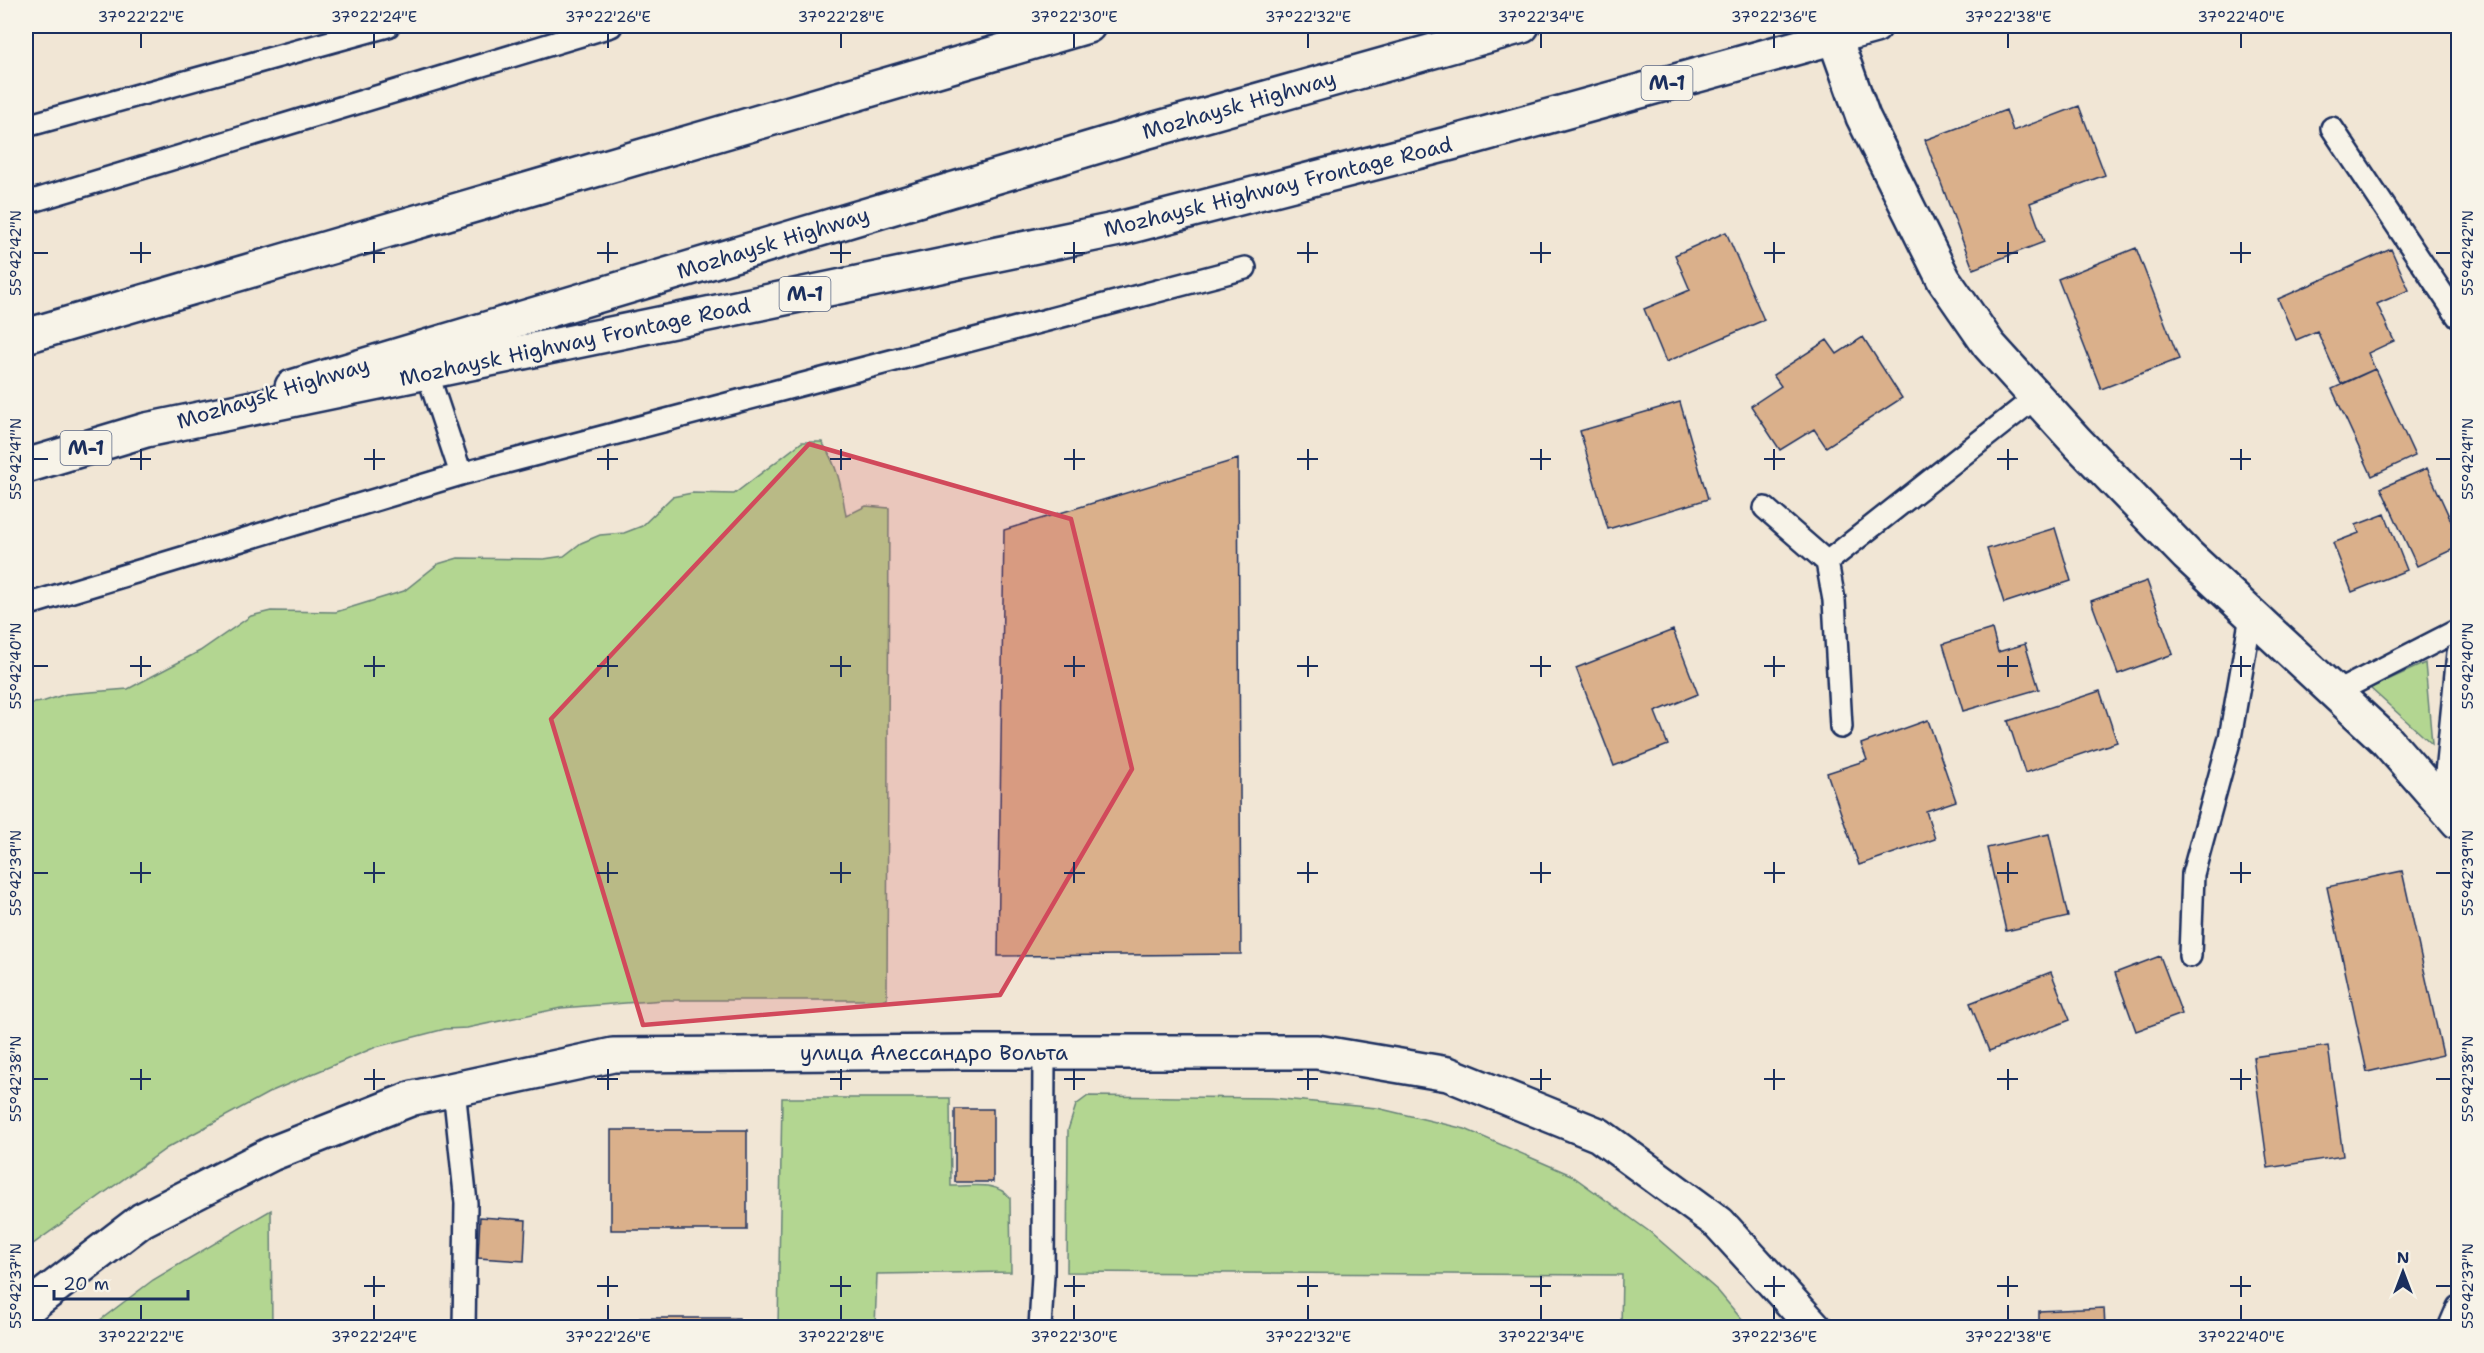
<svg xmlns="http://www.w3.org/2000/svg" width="2484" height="1353" font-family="'Shantell Sans',sans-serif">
	<rect width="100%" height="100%" fill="#f1e6d5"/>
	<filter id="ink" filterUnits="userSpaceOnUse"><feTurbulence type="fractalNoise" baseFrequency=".0167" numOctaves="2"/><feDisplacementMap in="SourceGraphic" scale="12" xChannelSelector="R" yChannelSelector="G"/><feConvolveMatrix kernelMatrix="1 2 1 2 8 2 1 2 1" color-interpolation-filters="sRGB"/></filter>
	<g filter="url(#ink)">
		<path fill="#b3d691" stroke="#678278" stroke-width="1.5" d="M802,442h20c17,27 19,44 24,74l20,-10 23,2 -2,492h-223l-103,8 -94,20 -22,1 -69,18 -104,44 -105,57 -141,101v-545l16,-2 24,-8 62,-5 72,-38 51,-35 20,-5 65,1 68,-21 34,-27 20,-6 86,1 20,-3 17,-13 19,-8 24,-2 18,-7 30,-29 20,-4 42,1z
			M2425,663l7,81 -62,-56z
			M1088,1096l184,2 105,10 88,21 106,46 79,57 68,59 30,36h-127l1,-52 -555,-3 1,-142 8,-25z
			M782,1098h168l1,88c20,1 45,-6 59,12l1,74 -134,2 -2,53h-97z
			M271,1210l1,117h-181l62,-47z"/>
		<path fill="#dab08b" stroke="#1b2f5e" stroke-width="1.5" d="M2079,106l26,69 -75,28 14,39 -71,27 -48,-129 81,-30 7,21z
			M1726,232l38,88 -98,42 -22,-53 46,-19 -15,-35z
			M2136,248l43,111 -78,30 -43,-110z
			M2391,249l18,41 -32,14 17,37 -26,12 7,16 -34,15 -24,-53 -21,9 -18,-41z
			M1863,337l39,61 -76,49 -12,-18 -34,21 -29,-44 30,-20 -8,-11 54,-35 10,14z
			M2375,369l40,87 -43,20 -40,-87z
			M1680,402l28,97 -100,30 -28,-98z
			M1238,459l3,495 -243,2 6,-426z
			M2427,468l31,68v11l-41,19 -36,-78z
			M2385,514l22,56 -55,22 -19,-49 26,-10 -3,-8z
			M2055,528l16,53 -67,22 -17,-54z
			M2147,581l26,73 -55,20 -27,-73z
			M1992,629l6,23 27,-8 14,45 -76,22 -20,-67z
			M1673,630l25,64 -43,18 13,33 -54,21 -38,-98z
			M2100,691l17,51 -92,31 -17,-52z
			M1928,720l28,81 -30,10 9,28 -76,26 -32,-92 40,-13 -6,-16z
			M2049,834l19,83 -62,14 -19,-83z
			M2402,871l41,184 -76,17 -40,-185z
			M2160,956l22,58 -46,17 -21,-58z
			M2051,972l19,48 -81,31 -19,-48z
			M2328,1046l15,110 -75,12 -15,-111z
			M955,1109h38v73h-38z
			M611,1130h136v100h-136z
			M480,1217l46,3 -2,41 -46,-3z
			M2104,1308l1,20h-66v-17z
			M640,1318h99v10h-99z"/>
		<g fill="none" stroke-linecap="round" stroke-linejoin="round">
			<defs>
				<path id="lane" d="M26,126l362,-100
					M2332,128l126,189
					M26,203l585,-177
					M427,372l34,102
					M1765,508l62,54
					M26,605l435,-131 784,-206
					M2335,693l123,-63
					M1841,727l-7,-127 -7,-38 209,-165
					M2446,806v-33l12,-120
					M2190,956l3,-82 37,-136 21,-122
					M454,1089l12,114 -2,125
					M1040,1328l3,-53 1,-223
					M2449,1328l9,-21"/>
				<path id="street" d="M26,1309l116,-89 129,-66 142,-56 200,-43 351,-3h353l131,22 151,61 120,88 96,105"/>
				<path id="secondary" d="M1834,36l29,81 81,163 45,65 88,97 110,113 200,186 71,81"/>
				<path id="primary" d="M292,387l853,-255 377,-106"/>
				<path id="highway" d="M26,336l1062,-310
					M26,466l120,-36 973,-201 340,-88 416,-115"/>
			</defs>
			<use href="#lane" stroke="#1b2f5e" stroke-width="26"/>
			<use href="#street" stroke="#1b2f5e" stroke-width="38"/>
			<use href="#secondary" stroke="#1b2f5e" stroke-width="38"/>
			<use href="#primary" stroke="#1b2f5e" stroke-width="38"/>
			<use href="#highway" stroke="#1b2f5e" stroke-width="38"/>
			<use href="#lane" stroke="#f7f3e8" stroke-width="21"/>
			<use href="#street" stroke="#f7f3e8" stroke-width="33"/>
			<use href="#secondary" stroke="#f7f3e8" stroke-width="33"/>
			<use href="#primary" stroke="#f7f3e8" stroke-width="33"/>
			<use href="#highway" stroke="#f7f3e8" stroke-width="33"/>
		</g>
	</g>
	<path fill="#d1495b" fill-opacity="0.2" stroke="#d1495b" stroke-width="4.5" stroke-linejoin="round" d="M809,444l262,75 61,250 -132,226 -357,30 -92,-306z"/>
	<path fill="none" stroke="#1b2f5e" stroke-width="2" d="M141,33v15M374,33v15M608,33v15M841,33v15M1074,33v15M1308,33v15M1541,33v15M1774,33v15M2008,33v15M2241,33v15M141,242v21M374,242v21M608,242v21M841,242v21M1074,242v21M1308,242v21M1541,242v21M1774,242v21M2008,242v21M2241,242v21M33,253h15M130,253h21M364,253h21M597,253h21M830,253h21M1064,253h21M1297,253h21M1530,253h21M1764,253h21M1997,253h21M2230,253h21M2436,253h15M141,449v21M374,449v21M608,449v21M841,449v21M1074,449v21M1308,449v21M1541,449v21M1774,449v21M2008,449v21M2241,449v21M33,459h15M130,459h21M364,459h21M597,459h21M830,459h21M1064,459h21M1297,459h21M1530,459h21M1764,459h21M1997,459h21M2230,459h21M2436,459h15M141,656v21M374,656v21M608,656v21M841,656v21M1074,656v21M1308,656v21M1541,656v21M1774,656v21M2008,656v21M2241,656v21M33,666h15M130,666h21M364,666h21M597,666h21M830,666h21M1064,666h21M1297,666h21M1530,666h21M1764,666h21M1997,666h21M2230,666h21M2436,666h15M141,862v21M374,862v21M608,862v21M841,862v21M1074,862v21M1308,862v21M1541,862v21M1774,862v21M2008,862v21M2241,862v21M33,873h15M130,873h21M364,873h21M597,873h21M830,873h21M1064,873h21M1297,873h21M1530,873h21M1764,873h21M1997,873h21M2230,873h21M2436,873h15M141,1069v21M374,1069v21M608,1069v21M841,1069v21M1074,1069v21M1308,1069v21M1541,1069v21M1774,1069v21M2008,1069v21M2241,1069v21M33,1079h15M130,1079h21M364,1079h21M597,1079h21M830,1079h21M1064,1079h21M1297,1079h21M1530,1079h21M1764,1079h21M1997,1079h21M2230,1079h21M2436,1079h15M374,1276v21M608,1276v21M841,1276v21M1074,1276v21M1308,1276v21M1541,1276v21M1774,1276v21M2008,1276v21M2241,1276v21M33,1286h15M364,1286h21M597,1286h21M830,1286h21M1064,1286h21M1297,1286h21M1530,1286h21M1764,1286h21M1997,1286h21M2230,1286h21M2436,1286h15M141,1305v15M374,1305v15M608,1305v15M841,1305v15M1074,1305v15M1308,1305v15M1541,1305v15M1774,1305v15M2008,1305v15M2241,1305v15"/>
	<g text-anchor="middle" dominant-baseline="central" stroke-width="5" stroke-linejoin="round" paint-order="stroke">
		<g fill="#f7f3e8" stroke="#5d6a87" stroke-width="1.5">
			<rect x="1641.5" y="66" width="51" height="34" rx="4.5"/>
			<rect x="779.5" y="277" width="51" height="34" rx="4.5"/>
			<rect x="60.5" y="431" width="51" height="34" rx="4.5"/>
		</g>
		<g font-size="20" font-weight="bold" fill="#1b2f5e">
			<text x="1667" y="83">М-1</text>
			<text x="805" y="294">М-1</text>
			<text x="86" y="448">М-1</text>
		</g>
		<g font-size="21" fill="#1b2f5e" stroke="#f7f3e8">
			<text transform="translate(1239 105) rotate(-16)">Mozhaysk Highway</text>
			<text transform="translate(1278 187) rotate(-14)">Mozhaysk Highway Frontage Road</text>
			<text transform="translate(773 243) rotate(-17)">Mozhaysk Highway</text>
			<text transform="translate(575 342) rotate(-12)">Mozhaysk Highway Frontage Road</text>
			<text transform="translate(273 393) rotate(-17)">Mozhaysk Highway</text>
			<text x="934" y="1053">улица Алессандро Вольта</text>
		</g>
	</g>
	<rect width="2484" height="1353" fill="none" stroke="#f7f3e8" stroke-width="66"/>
	<g transform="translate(2403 1272)" stroke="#f7f3e8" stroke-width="4.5" paint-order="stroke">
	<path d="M0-4.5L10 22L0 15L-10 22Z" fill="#1b2f5e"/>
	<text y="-9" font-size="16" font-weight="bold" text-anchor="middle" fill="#1b2f5e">N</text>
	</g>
	<path d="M54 1290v9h134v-9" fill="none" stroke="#1b2f5e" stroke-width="3"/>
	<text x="63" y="1290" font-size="18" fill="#1b2f5e" stroke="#f7f3e8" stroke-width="4.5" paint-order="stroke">20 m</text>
	<rect x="33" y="33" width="2418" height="1287" fill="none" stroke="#1b2f5e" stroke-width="2"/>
	<g font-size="15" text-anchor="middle" fill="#1b2f5e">
		<text x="141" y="22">37°22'22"E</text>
		<text x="374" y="22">37°22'24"E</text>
		<text x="608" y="22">37°22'26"E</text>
		<text x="841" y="22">37°22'28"E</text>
		<text x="1074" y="22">37°22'30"E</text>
		<text x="1308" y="22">37°22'32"E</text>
		<text x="1541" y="22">37°22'34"E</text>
		<text x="1774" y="22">37°22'36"E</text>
		<text x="2008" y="22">37°22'38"E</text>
		<text x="2241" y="22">37°22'40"E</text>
		<text transform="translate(16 253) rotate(-90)" y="5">55°42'42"N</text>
		<text transform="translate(2468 253) rotate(-90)" y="5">55°42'42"N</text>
		<text transform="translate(16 459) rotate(-90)" y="5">55°42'41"N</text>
		<text transform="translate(2468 459) rotate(-90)" y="5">55°42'41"N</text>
		<text transform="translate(16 666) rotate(-90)" y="5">55°42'40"N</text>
		<text transform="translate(2468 666) rotate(-90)" y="5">55°42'40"N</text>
		<text transform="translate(16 873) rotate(-90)" y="5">55°42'39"N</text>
		<text transform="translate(2468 873) rotate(-90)" y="5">55°42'39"N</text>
		<text transform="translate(16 1079) rotate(-90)" y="5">55°42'38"N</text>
		<text transform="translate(2468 1079) rotate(-90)" y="5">55°42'38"N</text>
		<text transform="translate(16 1286) rotate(-90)" y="5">55°42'37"N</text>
		<text transform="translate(2468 1286) rotate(-90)" y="5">55°42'37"N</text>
		<text x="141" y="1342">37°22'22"E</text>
		<text x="374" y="1342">37°22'24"E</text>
		<text x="608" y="1342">37°22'26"E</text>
		<text x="841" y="1342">37°22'28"E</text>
		<text x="1074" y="1342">37°22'30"E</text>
		<text x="1308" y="1342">37°22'32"E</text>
		<text x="1541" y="1342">37°22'34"E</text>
		<text x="1774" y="1342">37°22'36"E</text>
		<text x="2008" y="1342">37°22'38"E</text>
		<text x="2241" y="1342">37°22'40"E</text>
	</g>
</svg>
